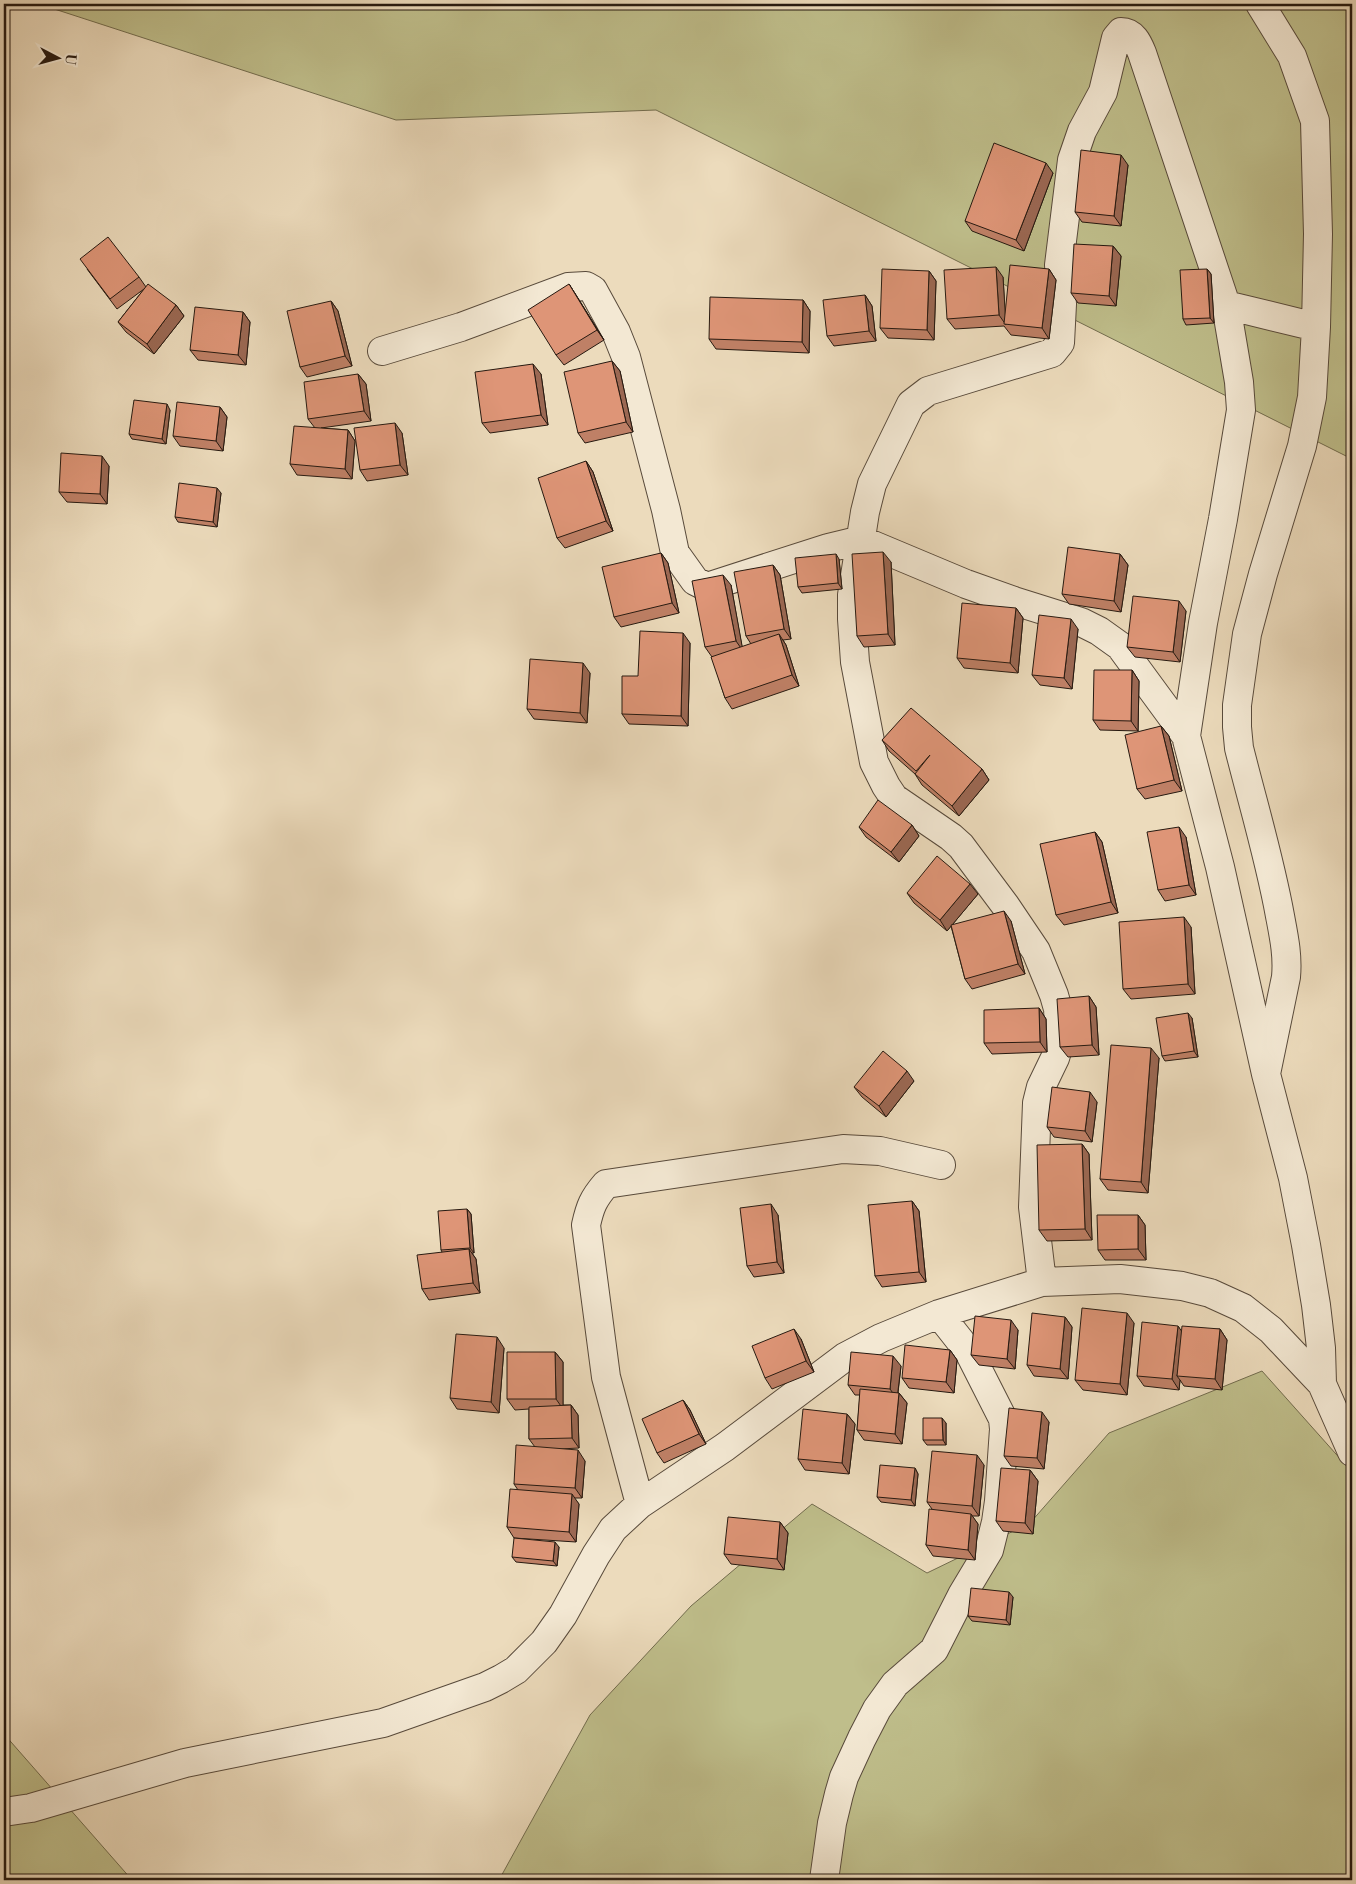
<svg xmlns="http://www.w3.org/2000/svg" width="1356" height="1884" font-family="'Libre Bodoni',serif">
	<rect width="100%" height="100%" fill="#ecdbbc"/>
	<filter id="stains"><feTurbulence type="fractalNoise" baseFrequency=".004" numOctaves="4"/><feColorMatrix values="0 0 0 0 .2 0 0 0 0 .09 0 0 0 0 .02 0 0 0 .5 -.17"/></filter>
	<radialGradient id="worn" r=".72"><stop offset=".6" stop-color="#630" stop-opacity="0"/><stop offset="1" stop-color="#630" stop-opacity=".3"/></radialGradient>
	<path fill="#bfbe8b" stroke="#726c4e" d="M39,4h1313v455l-696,-349 -260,10z
		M1262,1371l90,101v408h-853l91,-165 101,-109 121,-102 115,69 103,-50 79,-90z
		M4,1734l128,146h-128z"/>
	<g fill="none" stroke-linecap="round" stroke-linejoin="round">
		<defs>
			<path id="minor" d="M1260,4l32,52 23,65 3,113 -2,93 -4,70 -10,49 -39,128 -16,60 -10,71v22l2,21c14,56 31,112 41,168 4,21 8,40 6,61l-20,97 27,104 13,67 10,60 5,43 1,36
				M382,351l79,-24 107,-40 18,-1 7,4 23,42 10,25 40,153 9,43 20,28 12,6 121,-39 33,-8 105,44 48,17 67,21 18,9 21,15 66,90 34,131 46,207
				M1186,736l17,-113 20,-104 18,-109 -2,-28 -13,-77
				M1042,1282l-9,-75 4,-104 4,-16 14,-29 5,-17 -2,-32 -4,-14 -18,-44 -31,-46 -44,-59 -10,-9 -57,-39 -8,-12 -12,-24 -19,-100 -3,-43v-24l13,-83 7,-28 39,-80 17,-13 124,-38 8,-10 2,-39 -3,-39 13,-105 10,-29 21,-39 13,-54 5,-6c12,0 17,11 21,21l84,252 90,22
				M640,1504l-34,-127 -20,-152c4,-18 7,-26 20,-41l237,-35 37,2 61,14
				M4,1812l27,-4 154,-45 198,-40 102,-36 16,-8 15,-9 28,-28 19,-27 33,-60 17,-26 27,-25 85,-57 120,-90 36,-19 58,-24 103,-32 78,-3 62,7 28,7 33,15 28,22 51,54 30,68
				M824,1880l8,-57 7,-29 5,-17 18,-39 15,-29 18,-25 39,-34 28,-55 27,-45 7,-28 3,-21 5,-72 -1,-10 -34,-67 -30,-38"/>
		</defs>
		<use href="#minor" stroke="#584a3b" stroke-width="30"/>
		<use href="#minor" stroke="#f3e8d3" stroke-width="28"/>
	</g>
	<path fill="#bf8066" stroke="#261910" d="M1128,165l-7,61 -39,-4 -7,-10z
		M1053,173l-29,78 -52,-20 -7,-10z
		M1113,246l8,10 -5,50 -38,-3 -7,-10z
		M87,269l52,8 7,10 30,18 8,11 -30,38 -28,-22 -8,-10 26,-33 -27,20z
		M1049,269l7,11 -7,59 -38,-4 -7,-9 -49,3 -8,-10 56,-42 2,34z
		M1207,269l4,5 3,49 -28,2 -3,-6z
		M929,271l7,10 -2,59 -46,-2 -8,-10z
		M569,284l7,11 28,45 -40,25 -8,-10z
		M865,295l7,11 4,35 -42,5 -7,-10z
		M803,300l7,11 -1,42 -93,-4 -7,-10z
		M331,301l7,10 14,55 -45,11 -7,-10z
		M243,312l7,10 -4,43 -48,-5 -8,-10z
		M612,361l8,10 13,61 -48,11 -7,-10z
		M358,374l8,10 5,37 -50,7 27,2 7,11 -3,38 -55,-4 -7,-11 25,-36 -7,-9z
		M541,374l7,51 -58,8 -8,-10z
		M220,407l7,10 -4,34 -43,-5 -7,-10z
		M170,410l-4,34 -34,-5 -3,-5z
		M402,433l6,42 -41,6 -7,-11z
		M586,461l7,11 20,59 -48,17 -8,-10z
		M109,466l-2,38 -40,-2 -8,-10z
		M221,493l-4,34 -39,-5 -3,-5z
		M661,553l7,10 11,50 -58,14 -7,-10z
		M1120,554l8,11 -7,47 -52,-8 -7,-10z
		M839,559l3,30 -40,4 -4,-6z
		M891,562l4,83 -31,2 -7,-11z
		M773,565l7,10 11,64 -8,1 3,5 13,41 -67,23 -7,-11 -13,-41 -7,-10 26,-62 11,62 9,-3 -5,-8z
		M1016,608l7,10 -5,55 -54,-5 -7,-10z
		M1186,611l-6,51 -45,-5 -8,-10z
		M1078,629l-6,60 -32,-4 -8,-10z
		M690,643l-2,83 -59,-2 -7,-10 16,-38z
		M1132,670l7,11 -1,50 -38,-1 -7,-10z
		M590,673l-3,50 -53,-4 -7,-10z
		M1161,726l8,10 13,55 -37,8 -8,-10z
		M882,740l100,29 7,11 -30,36 -37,-31 -7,-11 -26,-23z
		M912,825l7,11 -20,26 -33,-25 -7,-10z
		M1095,832l7,10 16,71 -54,12 -8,-10z
		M1186,837l10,58 -31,6 -7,-11z
		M907,893l71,1 -26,31 59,-4 14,53 -53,15 -7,-10 -14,-53 -4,5 -33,-28z
		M1191,927l4,67 -64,5 -8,-10z
		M1089,996l7,11 3,48 -31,2 -8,-10z
		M1039,1008l7,11 1,33 -55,2 -8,-11z
		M1192,1018l6,39 -33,4 -3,-5z
		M1159,1058l-11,135 -40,-3 -8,-11z
		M914,1081l-28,36 -24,-20 -8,-10z
		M1097,1102l-5,40 -38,-5 -7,-10z
		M1082,1144l7,10 3,86 -45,1 -8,-11z
		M912,1201l7,10 7,71 -44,5 -7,-11z
		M467,1209l4,5 3,39h-2l4,6 4,34 -51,7 -7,-11 20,-37 -1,-2z
		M778,1215l6,58 -30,4 -7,-11z
		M1138,1215l7,10 1,35h-41l-7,-10z
		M1065,1317l7,10 -4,52 -34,-3 -7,-11z
		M1134,1323l-7,72 -44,-5 -8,-10z
		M1178,1326l3,5 39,-2 7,11 -5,50 -38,-4 -4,-6 -1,10 -35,-4 -7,-10z
		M1018,1330l-3,39 -36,-4 -8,-10z
		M801,1339l13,33 -42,17 -7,-11z
		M504,1348l-5,65 -42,-4 -7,-11z
		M950,1350l7,10 -3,33 -45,-5 -7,-10z
		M555,1352l8,10v43h8l7,10 1,33 -19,1 25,12 -3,37h-8l5,6 -3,38 -62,-4 -7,-11 11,-37 -4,-6 21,-37 -6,-8v-30l-14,1 -8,-11z
		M901,1366l-3,27h1l8,10 -5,41 -38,-4 -7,-10 3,-35h-5l-7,-10z
		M683,1400l7,10 16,34 -42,19 -7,-10z
		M847,1414l8,10 -6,50 -44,-4 -7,-11z
		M1049,1422l-5,47 -33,-3 -7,-10z
		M946,1423v22h-19l-4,-5z
		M984,1465l-5,51h-7l6,8 -3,36 -42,-4 -7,-11 6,-36 -5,-7z
		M915,1468l3,6 -3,32 -34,-4 -4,-5z
		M1030,1470l8,11 -5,53 -30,-3 -7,-10z
		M780,1522l8,11 -4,37 -53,-6 -7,-10z
		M559,1547l-2,19 -41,-4 -4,-5z
		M1013,1597l-3,28 -38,-4 -4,-5z"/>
	<path fill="#9b6853" stroke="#261910" d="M1121,155l7,10 -7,61 -7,-10z
		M1046,163l7,10 -29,78 -8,-11z
		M1113,246l8,10 -5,50 -7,-10z
		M996,267l7,10 3,48 -7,-10z
		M1049,269l7,11 -7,59 -7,-11z
		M1207,269l4,5 3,49 -4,-5z
		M929,271l7,10 -2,59 -7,-10z
		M569,284l7,11 28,45 -7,-10z
		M865,295l7,11 4,35 -7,-10z
		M803,300l7,11 -1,42 -7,-11z
		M331,301l7,10 14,55 -7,-10z
		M176,305l8,11 -30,38 -7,-10z
		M243,312l7,10 -4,43 -8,-10z
		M612,361l8,10 13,61 -7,-10z
		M533,364l8,10 7,51 -7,-10z
		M358,374l8,10 5,37 -7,-10z
		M167,404l3,6 -4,34 -4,-5z
		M220,407l7,10 -4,34 -7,-10z
		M395,423l7,10 6,42 -8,-10z
		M348,430l7,11 -3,38 -7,-10z
		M102,456l7,10 -2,38 -7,-10z
		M586,461l7,11 20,59 -7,-10z
		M217,488l4,5 -4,34 -4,-5z
		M883,552l8,10 4,83 -7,-11z
		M661,553l7,10 11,50 -7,-10z
		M836,554l3,5 3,30 -4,-6z
		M1120,554l8,11 -7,47 -7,-11z
		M773,565l7,10 11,64 -7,-10z
		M723,575l8,10 12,66 -7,-10z
		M1179,601l7,10 -6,51 -7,-10z
		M1016,608l7,10 -5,55 -8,-10z
		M1071,619l7,10 -6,60 -8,-11z
		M683,633l7,10 -2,83 -7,-10z
		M779,634l7,11 13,41 -7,-11z
		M583,663l7,10 -3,50 -7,-10z
		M1132,670l7,11 -1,50 -7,-10z
		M1161,726l8,10 13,55 -8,-11z
		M982,769l7,11 -30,36 -7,-10z
		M912,825l7,11 -20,26 -8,-10z
		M1179,827l7,10 10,58 -7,-10z
		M1095,832l7,10 16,71 -7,-11z
		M970,884l8,10 -31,37 -7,-11z
		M1004,911l7,10 14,53 -7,-10z
		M1184,917l7,10 4,67 -7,-10z
		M1089,996l7,11 3,48 -7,-10z
		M1039,1008l7,11 1,33 -7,-10z
		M1188,1013l4,5 6,39 -4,-6z
		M1151,1048l8,10 -11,135 -7,-11z
		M907,1071l7,10 -28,36 -7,-11z
		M1090,1092l7,10 -5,40 -7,-11z
		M1082,1144l7,10 3,86 -7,-11z
		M912,1201l7,10 7,71 -7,-10z
		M771,1204l7,11 6,58 -7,-11z
		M467,1209l4,5 3,39 -4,-5z
		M1138,1215l7,10 1,35 -8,-11z
		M469,1249l7,10 4,34 -7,-10z
		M1127,1313l7,10 -7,72 -7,-11z
		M1065,1317l7,10 -4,52 -8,-10z
		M1011,1320l7,10 -3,39 -8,-10z
		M1178,1326l7,10 -8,40 3,4 -1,10 -7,-11z
		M794,1329l7,10 13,33 -8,-11z
		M1220,1329l7,11 -5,50 -7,-11z
		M497,1337l7,11 -5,65 -8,-11z
		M950,1350l7,10 -3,33 -8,-11z
		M555,1352l8,10v47l-7,-10z
		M893,1356l8,10 -4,33 -7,-10z
		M899,1393l8,10 -5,41 -7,-10z
		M683,1400l7,10 16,34 -7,-10z
		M571,1405l7,10 1,33 -7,-10z
		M1042,1412l7,10 -5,47 -7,-11z
		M847,1414l8,10 -6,50 -7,-11z
		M942,1418l4,5v22l-3,-5z
		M578,1450l7,11 -3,37 -7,-10z
		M977,1455l7,10 -5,51 -7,-10z
		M915,1468l3,6 -3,32 -4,-6z
		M1030,1470l8,11 -5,53 -8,-11z
		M572,1494l7,10 -3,38 -7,-10z
		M971,1514l7,10 -3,36 -7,-10z
		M780,1522l8,11 -4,37 -7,-11z
		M555,1542l4,5 -2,19 -4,-5z
		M1009,1592l4,5 -3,28 -4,-5z"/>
	<path fill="#de9577" stroke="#261910" d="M994,143l52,20 -30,77 -51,-19z
		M1081,150l40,5 -7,61 -39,-4z
		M108,237l31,40 -29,22 -30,-40z
		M1074,244l39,2 -4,50 -38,-3z
		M1010,265l39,4 -7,59 -38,-4z
		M996,267l3,48 -52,4 -3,-49z
		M882,269l47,2 -2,59 -47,-2z
		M1207,269l3,49 -27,1 -3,-49z
		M148,284l28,21 -29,39 -29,-22z
		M569,284l28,46 -41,25 -28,-45z
		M865,295l4,36 -42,5 -4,-36z
		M710,297l93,3 -1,42 -93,-3z
		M331,301l14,55 -45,11 -13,-56z
		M195,307l48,5 -5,43 -48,-5z
		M612,361l14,61 -48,11 -14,-61z
		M533,364l8,51 -59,8 -7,-51z
		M358,374l6,37 -56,8 -4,-37z
		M134,400l33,4 -5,35 -33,-5z
		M177,402l43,5 -4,34 -43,-5z
		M395,423l5,42 -40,5 -6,-42z
		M294,426l54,4 -3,39 -55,-5z
		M61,453l41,3 -2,38 -41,-2z
		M586,461l20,60 -49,17 -19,-60z
		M179,483l38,5 -4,34 -38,-5z
		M1068,547l52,7 -6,47 -52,-7z
		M883,552l5,82 -31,2 -5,-82z
		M661,553l11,50 -58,14 -12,-50z
		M836,554l2,29 -40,4 -3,-29z
		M773,565l11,64 -38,7 -12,-64z
		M723,575l13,66 -31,6 -13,-66z
		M1133,596l46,5 -6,51 -46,-5z
		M962,603l54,5 -6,55 -53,-5z
		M1039,615l32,4 -7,59 -32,-3z
		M640,631l43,2 -2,83 -59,-2v-38h16z
		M779,634l13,41 -67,23 -14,-41z
		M530,659l53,4 -3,50 -53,-4z
		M1094,670h38l-1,51 -38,-1z
		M911,708l71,61 -30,37 -37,-32 15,-19 -14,16 -34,-31z
		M1161,726l13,54 -37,9 -12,-54z
		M878,800l34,25 -21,27 -32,-25z
		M1179,827l10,58 -31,5 -11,-58z
		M1095,832l16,70 -55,13 -16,-71z
		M937,856l33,28 -30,36 -33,-27z
		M1004,911l14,53 -53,15 -14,-54z
		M1184,917l4,67 -65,5 -4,-67z
		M1089,996l3,49 -32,2 -3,-48z
		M1039,1008l1,34 -56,1v-33z
		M1188,1013l6,38 -32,5 -6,-38z
		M1111,1045l40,3 -10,134 -41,-3z
		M883,1051l24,20 -28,35 -25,-19z
		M1052,1087l38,5 -5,39 -38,-4z
		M1082,1144l3,85 -46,1 -2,-85z
		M912,1201l7,71 -44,4 -7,-71z
		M771,1204l6,58 -30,4 -7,-58z
		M467,1209l3,39 -29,2 -3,-39z
		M1097,1215h41v34l-40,1z
		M469,1249l4,34 -51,6 -5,-34z
		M1082,1308l45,5 -7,71 -45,-4z
		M1032,1313l33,4 -5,52 -33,-4z
		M975,1316l36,4 -4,39 -36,-4z
		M1142,1322l36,4 -6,53 -35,-3z
		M1182,1326l38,3 -5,50 -38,-3z
		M794,1329l12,32 -41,17 -13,-32z
		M456,1334l41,3 -6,65 -41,-4z
		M905,1345l45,5 -4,32 -44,-4z
		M507,1352h48l1,47h-49z
		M851,1352l42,4 -3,33 -42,-4z
		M860,1389l39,4 -4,41 -38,-4z
		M683,1400l16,34 -42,19 -15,-34z
		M571,1405l1,33 -43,1v-32z
		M1009,1408l33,4 -5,46 -33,-2z
		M803,1409l44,5 -5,49 -44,-4z
		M923,1418h19l1,22h-20z
		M516,1445l62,5 -3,38 -61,-4z
		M932,1451l45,4 -5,51 -45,-4z
		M880,1465l35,3 -4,32 -34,-3z
		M1001,1468l29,2 -5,53 -29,-2z
		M510,1489l62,5 -3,38 -62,-5z
		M929,1509l42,5 -3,36 -42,-5z
		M728,1517l52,5 -3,37 -53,-5z
		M514,1538l41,4 -2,19 -41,-4z
		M971,1588l38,4 -3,28 -38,-4z"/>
	<rect width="1356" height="1884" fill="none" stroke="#ecdbbc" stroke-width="20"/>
	<rect x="5" y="5" width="1346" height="1874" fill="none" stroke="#261910" stroke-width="2.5"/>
	<rect x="10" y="10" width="1336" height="1864" fill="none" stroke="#261910"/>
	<g transform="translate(58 58) rotate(96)" stroke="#f3e8d3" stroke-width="4" paint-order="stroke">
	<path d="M0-4L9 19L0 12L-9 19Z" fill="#261910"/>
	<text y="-8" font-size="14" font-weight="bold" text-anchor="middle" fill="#261910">U</text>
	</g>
	<rect width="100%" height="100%" filter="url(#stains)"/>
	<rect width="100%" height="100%" fill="url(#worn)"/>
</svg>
